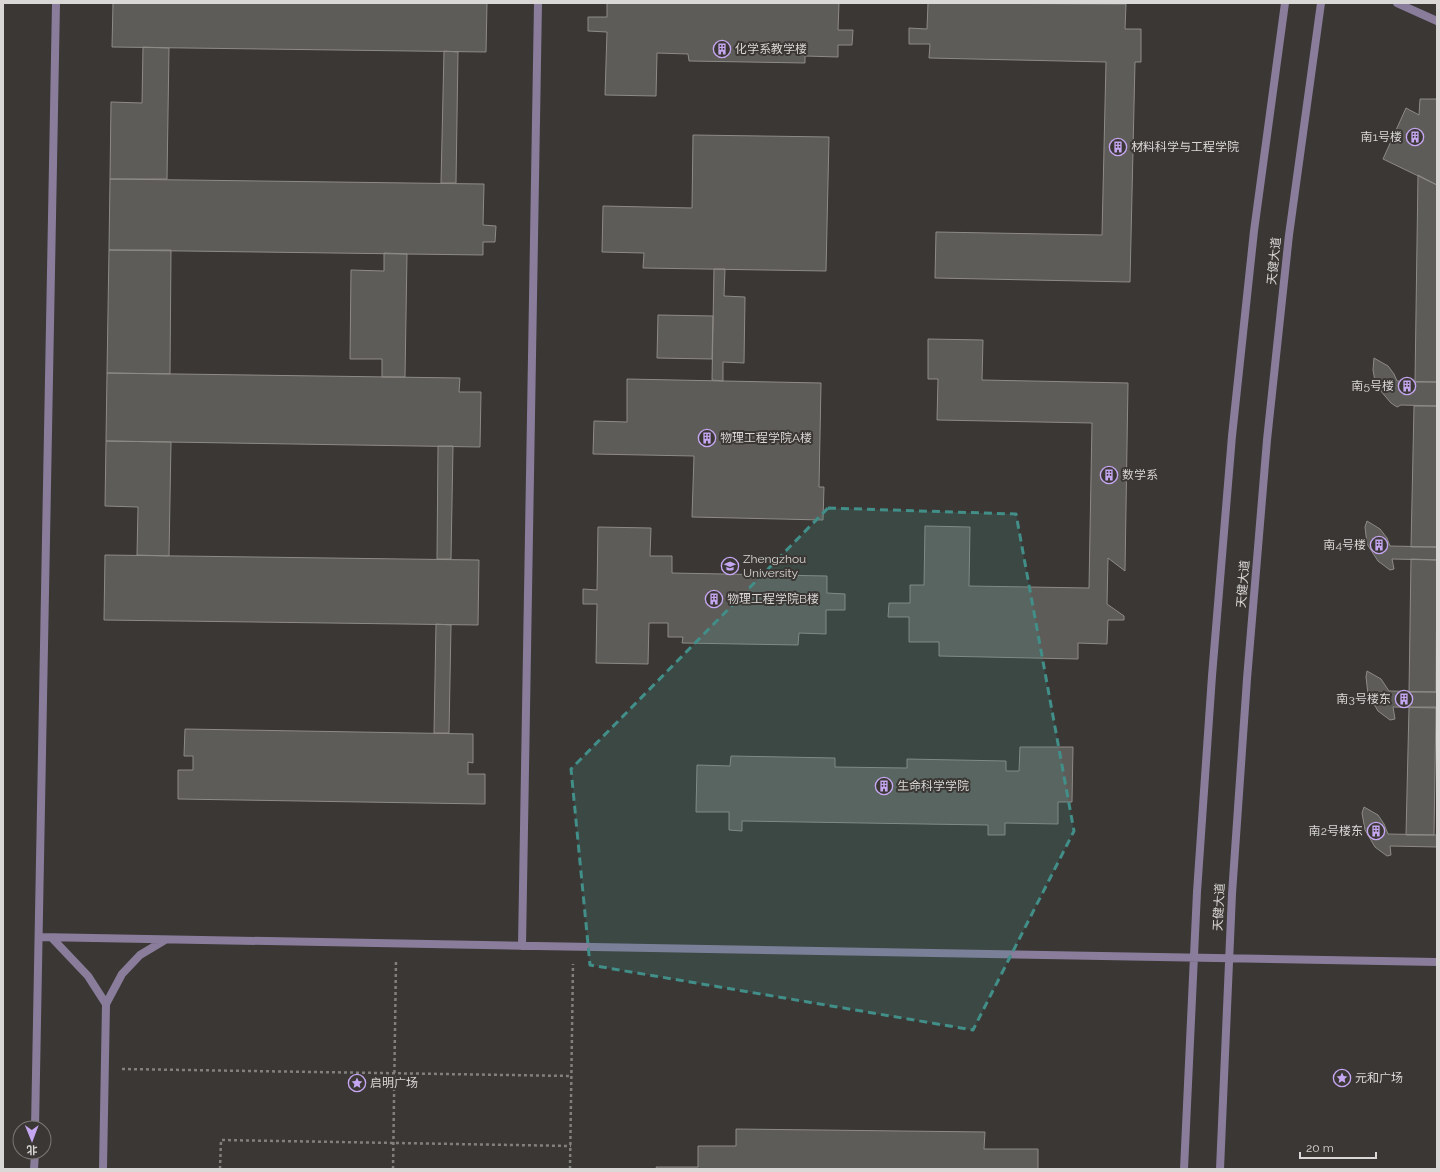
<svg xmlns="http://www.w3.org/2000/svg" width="1440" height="1172" font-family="Raleway,'Noto Sans SC',sans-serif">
	<rect width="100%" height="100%" fill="#3a3734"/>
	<path fill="#5e5c58" stroke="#8e8b87" d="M113,3h374l-1,49 -374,-5z
		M607,3h232l-1,27h15l-1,15h-14v12l-33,-1v7l-116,-2 -1,-7 -31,-1 -1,43 -51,-1 2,-63 -19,-1v-14h19z
		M928,3l198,1 -1,25h16v33h-6l-5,220 -195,-4 1,-46 166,3 4,-173 -177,-4 1,-14h-21v-16l18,1z
		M143,47l26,1 -2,131h-57l1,-77 31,1z
		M444,51l14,1 -2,131h-15z
		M1420,99h17v86l-54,-26 23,-51 13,7z
		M693,135l136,2 -3,134 -183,-3 1,-15 -42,-1 1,-46 89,2z
		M1418,175l19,10v197h-22z
		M110,179l374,5 -1,41 13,1 -1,16h-12v13l-374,-5z
		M109,250h62l-1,124 -63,-1z
		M384,253l23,1 -2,123h-23v-18h-32l1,-89 33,1z
		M714,269h11l-1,27 21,1 -1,66 -21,-1v19l-11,-1z
		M658,315l55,1 -1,43 -55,-1z
		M928,339l55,1 -1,40 146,3 -3,188 -17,-13 -1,46 17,12v4h-16l-1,24 -29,-1v16l-139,-3v-14h-30v-25h-21l1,-14h21v-18h14l1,-59 45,1 -1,59 120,2 3,-165 -155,-3 1,-41h-10z
		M1374,358l14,8 6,8 3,7 40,1v24l-36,-1 -4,2 -6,-4 -12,-14 -4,-8 -2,-11z
		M107,373l353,5 -1,14h22l-1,55 -374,-6z
		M627,379l194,4 -2,104h5l-1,33 -131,-3 2,-61 -101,-2 1,-33 33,1z
		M1414,406h23v141h-26z
		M106,441l65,1 -2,114 -32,-1 1,-48 -33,-1z
		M438,446h15l-2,113h-14z
		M1367,521l13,8 7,9 3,8 47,1v13l-45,-1 2,10 -4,1 -12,-9 -11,-17 -2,-17z
		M598,527l53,1 -1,28h22v17l155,3v17l18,1v16h-19v24l-27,-1 -1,12 -116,-2 1,-6h-15v-14h-19l-1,41 -52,-1 1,-59h-14v-15l14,1z
		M105,555l374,5 -1,65 -374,-5z
		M1411,559l26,1 -1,132h-27z
		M436,624l15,1 -2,108h-15z
		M1367,671l14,8 8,12 48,1v16l-44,-1 2,12 -5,1 -12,-9 -10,-17 -2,-17z
		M1409,707h27l-2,128h-28z
		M185,729l288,5v29l-5,-1v12h17v30l-307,-5v-29h15v-14h-9z
		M1020,747h53l-1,55h-14v22l-53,-1v12h-17v-10l-64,-1 -182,-3v10l-13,-1v-18h-33l1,-47 33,1 1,-10 104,2v9l72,1v-9l99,2v10h13z
		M1364,807l14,8 6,9 4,10 49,1v12l-47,-1 1,9 -4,1 -12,-9 -10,-17 -3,-17z
		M736,1129l249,3 -1,17h54v20h-381l-1,-2h42v-21h38z"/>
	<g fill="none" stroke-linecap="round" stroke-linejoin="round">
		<path stroke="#82807e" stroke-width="2.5" stroke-dasharray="3 3" stroke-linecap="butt" d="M122,1069l450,7
			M220,1169l1,-29 350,6
			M393,1169l3,-209
			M570,1169l3,-205"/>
		<path stroke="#897d9b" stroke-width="8" d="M1397,3l40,18
			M39,937l1398,25
			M52,938l36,38 18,28 -3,165
			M522,946l16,-943
			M106,1004l16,-30 18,-19 25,-15
			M35,1128l21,-1125
			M34,1169l1,-17
			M1184,1169l13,-277 15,-216 20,-240 22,-205 31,-228
			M1220,1169l12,-275 15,-215 20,-239 22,-205 32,-232"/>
	</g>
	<path fill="#428e88" fill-opacity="0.2" stroke="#428e88" stroke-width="3" stroke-dasharray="8 5" stroke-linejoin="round" d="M828,508l188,6 58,317 -101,199 -383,-65 -19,-196z"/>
	<defs>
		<symbol id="building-ring" viewBox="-11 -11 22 22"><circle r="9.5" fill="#3a3734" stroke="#c5a6f0" stroke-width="1.5"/><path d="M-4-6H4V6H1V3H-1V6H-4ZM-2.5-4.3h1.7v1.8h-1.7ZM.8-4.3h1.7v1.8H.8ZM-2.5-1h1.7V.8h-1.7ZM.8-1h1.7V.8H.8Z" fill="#c5a6f0"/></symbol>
		<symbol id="university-ring" viewBox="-11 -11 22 22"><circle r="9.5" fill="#3a3734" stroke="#c5a6f0" stroke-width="1.5"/><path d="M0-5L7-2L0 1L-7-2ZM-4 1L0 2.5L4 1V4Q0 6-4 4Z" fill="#c5a6f0"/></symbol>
		<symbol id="sight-ring" viewBox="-11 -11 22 22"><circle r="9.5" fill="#3a3734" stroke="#c5a6f0" stroke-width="1.5"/><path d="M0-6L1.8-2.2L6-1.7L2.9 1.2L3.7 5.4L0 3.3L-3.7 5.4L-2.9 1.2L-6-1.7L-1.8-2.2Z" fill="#c5a6f0"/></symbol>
	</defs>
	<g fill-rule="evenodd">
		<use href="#building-ring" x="712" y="39" width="20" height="20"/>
		<use href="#building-ring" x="1405" y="127" width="20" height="20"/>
		<use href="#building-ring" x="1108" y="137" width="20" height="20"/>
		<use href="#building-ring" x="1397" y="376" width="20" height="20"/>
		<use href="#building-ring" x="697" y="428" width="20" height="20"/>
		<use href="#building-ring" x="1099" y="465" width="20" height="20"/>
		<use href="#building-ring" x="1369" y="535" width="20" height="20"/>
		<use href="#university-ring" x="720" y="556" width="20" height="20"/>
		<use href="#building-ring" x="704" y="589" width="20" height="20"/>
		<use href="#building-ring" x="1394" y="689" width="20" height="20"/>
		<use href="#building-ring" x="874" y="776" width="20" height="20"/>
		<use href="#building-ring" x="1366" y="821" width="20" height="20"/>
		<use href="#sight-ring" x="1332" y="1068" width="20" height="20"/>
		<use href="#sight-ring" x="347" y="1073" width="20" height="20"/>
	</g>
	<g text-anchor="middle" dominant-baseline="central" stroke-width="4" stroke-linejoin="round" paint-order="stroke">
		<g font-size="12" fill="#d9d8d6" stroke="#3a3734" text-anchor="start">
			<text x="735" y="49">化学系教学楼</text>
			<text x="1402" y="137" text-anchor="end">南1号楼</text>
			<text x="1131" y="147">材料科学与工程学院</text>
			<text x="1394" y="386" text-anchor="end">南5号楼</text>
			<text x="720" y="438">物理工程学院A楼</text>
			<text x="1122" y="475">数学系</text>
			<text x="1366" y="545" text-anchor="end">南4号楼</text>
			<text x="743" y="559">Zhengzhou<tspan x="743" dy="14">University</tspan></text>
			<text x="727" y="599">物理工程学院B楼</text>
			<text x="1391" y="699" text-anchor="end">南3号楼东</text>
			<text x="897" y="786">生命科学学院</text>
			<text x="1363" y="831" text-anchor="end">南2号楼东</text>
			<text x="1355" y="1078">元和广场</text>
			<text x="370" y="1083">启明广场</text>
		</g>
		<g font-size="12" fill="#d9d8d6" stroke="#3a3734">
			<text transform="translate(1274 261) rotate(-84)">天健大道</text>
			<text transform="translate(1243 584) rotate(-85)">天健大道</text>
			<text transform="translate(1219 907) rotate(-87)">天健大道</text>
		</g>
	</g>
	<rect width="1440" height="1172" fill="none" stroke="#d9d8d6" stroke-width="8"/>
	<g transform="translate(32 1140) rotate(179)"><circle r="19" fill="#3a3734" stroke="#7a7775"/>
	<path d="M0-3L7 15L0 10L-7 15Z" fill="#c5a6f0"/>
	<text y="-6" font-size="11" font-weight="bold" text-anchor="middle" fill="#d9d8d6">北</text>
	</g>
	<path d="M1300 1152v6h76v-6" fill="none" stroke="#d9d8d6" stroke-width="2"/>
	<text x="1306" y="1152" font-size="12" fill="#d9d8d6" stroke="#3a3734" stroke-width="3" paint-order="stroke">20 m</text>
</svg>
